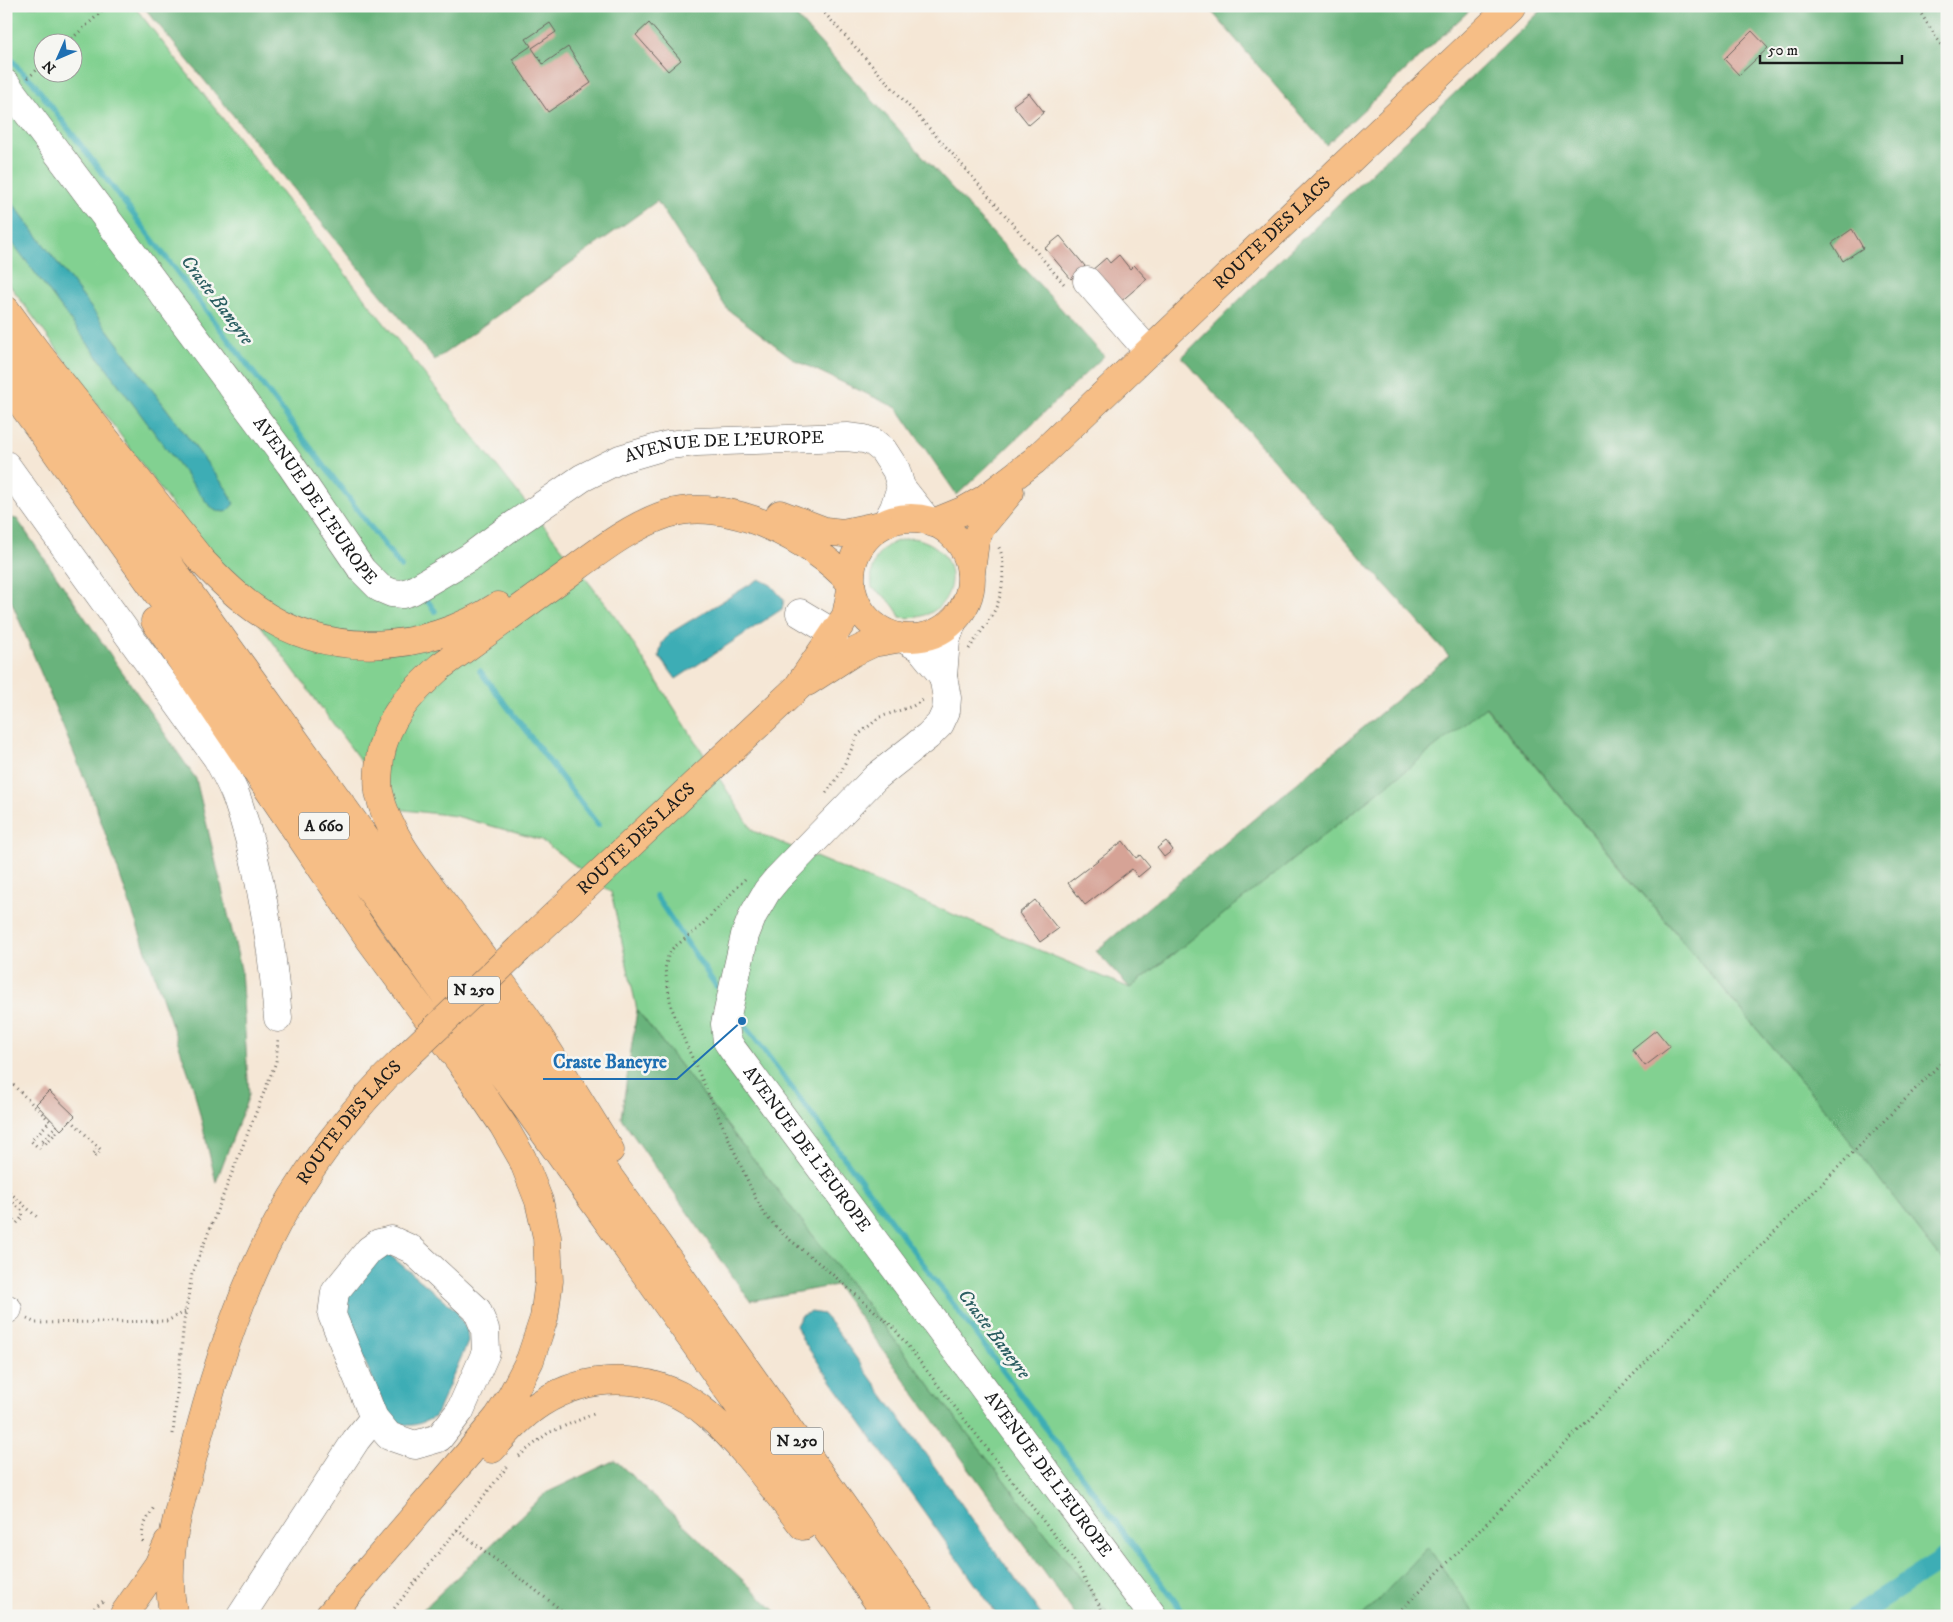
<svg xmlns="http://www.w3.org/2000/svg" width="1953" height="1622" font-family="'IM FELL DW Pica',serif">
	<rect width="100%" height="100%" fill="#f6f6f2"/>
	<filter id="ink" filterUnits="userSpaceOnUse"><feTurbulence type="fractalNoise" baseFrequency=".02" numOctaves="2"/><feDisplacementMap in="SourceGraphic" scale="10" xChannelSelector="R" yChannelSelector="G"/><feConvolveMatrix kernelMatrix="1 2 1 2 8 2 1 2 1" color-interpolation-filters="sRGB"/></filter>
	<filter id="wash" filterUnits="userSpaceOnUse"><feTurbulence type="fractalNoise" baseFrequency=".0096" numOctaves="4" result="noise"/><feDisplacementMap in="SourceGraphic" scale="20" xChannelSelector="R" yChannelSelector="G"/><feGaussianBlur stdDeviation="1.12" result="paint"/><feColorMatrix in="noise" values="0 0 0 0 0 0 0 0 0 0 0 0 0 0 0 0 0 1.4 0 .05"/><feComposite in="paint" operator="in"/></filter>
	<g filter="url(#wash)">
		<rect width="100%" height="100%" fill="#f5e7d6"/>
		<path fill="#82d191" stroke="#4f7656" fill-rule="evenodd" d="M6,6h128l482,611 137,214 377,157 355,-281 350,415 112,144v350h-837l-473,-606 -26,-118 -70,-52 -85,-24 -60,-7 -390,-529zM42,42h30v30h-30z
			M912,538c59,8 48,88 -12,79 -6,-13 -15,-22 -28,-29 -3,-29 10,-47 40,-50z"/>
		<path fill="#69b37b" stroke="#42684c" d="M143,6h644l317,350 -147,139 -60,-87 -102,-48 -68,-51 -70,-108 -222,159z
			M1207,6h267l-148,139z
			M1546,6h401v1260l-112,-144 -349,-415 -356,281 -34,-37 353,-295 -267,-299 79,-79z
			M6,517l11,2 179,260 45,190 8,126 -33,87 -23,-96 -97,-279 -90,-219z
			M637,1010l473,606h-34l-240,-331 -86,16 -129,-183z
			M615,1460l166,156h-365l130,-123z
			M1428,1547l48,69h-113z"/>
		<path fill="#3cadb5" stroke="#2c6468" d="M6,194l222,297 6,13 -8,8 -10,-1 -9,-8 -201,-269z
			M759,579l12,6 13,15 -2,9 -106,70 -17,-23 3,-13 8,-10z
			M376,1256h15l65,54 11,20 1,12 -33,75c-18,8 -26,13 -45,1l-46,-103 4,-22z
			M811,1312l12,2 11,13 208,289h-44l-195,-275 -7,-16 6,-10z"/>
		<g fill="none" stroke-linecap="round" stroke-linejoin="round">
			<path stroke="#3cadb5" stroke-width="5.5" d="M6,52l12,16 14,13 369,486
				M426,599l9,12
				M480,671l118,154
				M656,896l60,90
				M742,1021l444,595"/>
			<path stroke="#3cadb5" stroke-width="20" d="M1855,1616l92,-60"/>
		</g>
		<g id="blocks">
			<path fill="#d6a396" d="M550,23l6,9 -24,16 11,16 25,-17 23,36 -43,29 -36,-53 19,-13 -5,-7z
				M649,23l32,37 -13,11 -32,-36z
				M1752,31l16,17 -29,27 -15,-16z
				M1029,93l15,19 -15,13 -16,-20z
				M1852,229l11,19 -20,13 -11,-18z
				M1060,236l25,30 -14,13 -26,-31z
				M1119,255l11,14 4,-4 13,14 -28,24 -28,-32 15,-13 4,5z
				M1123,841l13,17 4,-3 10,12 -12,10 -6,-8 -47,36 -17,-22z
				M1166,841l7,9 -9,7 -7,-9z
				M1035,900l23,29 -18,13 -21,-29z
				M1656,1030l14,17 -25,19 -13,-17z
				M49,1091l26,25 -14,14 -25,-26z"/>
		</g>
	</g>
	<g filter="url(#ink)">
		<use href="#blocks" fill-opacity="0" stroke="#68635d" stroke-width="1"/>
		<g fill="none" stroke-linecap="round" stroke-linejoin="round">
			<defs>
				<g id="minor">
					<path id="s1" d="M6,84l284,380 72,106 18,18 12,5 10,1 10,-3 58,-34 35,-26 77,-53 38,-19 48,-14 29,-3 150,-5 17,2 9,3 10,8 13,20 5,17 26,33"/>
					<path d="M1087,281l62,71"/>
					<path d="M6,465l211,293c7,13 15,27 20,41 24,69 35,147 41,219"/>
					<path d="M886,523l8,-15 7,-21"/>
					<path d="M800,613l35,21"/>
					<path id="s2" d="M953,621l-7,19 -3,36 4,22 -1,13 -6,13 -12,12 -52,41 -99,102 -10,12 -14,24 -8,20 -20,89 2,17 6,9 420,566"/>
					<path d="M902,638l18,10 23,28"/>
					<path d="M6,1310l2,-1"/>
					<path d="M241,1616l115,-176 18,-22 -42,-103 3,-23 34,-42 10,-7 12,-3 20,9 66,61 8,19 1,23 -26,59 -21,27 -24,7 -26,-9 -15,-18"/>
				</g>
				<g id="major">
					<circle cx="911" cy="578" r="60"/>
					<path id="s3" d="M933,523l32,-13 18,-10 51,-39 477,-455"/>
					<path d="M971,572l4,-31 6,-14 29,-35"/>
					<path d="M807,682l45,-29 21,-10 29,-5"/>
					<path id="s4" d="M519,949l278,-261 49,-72 5,-26"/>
					<path d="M124,1614l34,-49 10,-22"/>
					<path id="s5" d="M174,1616c-12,-54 4,-105 18,-156 18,-72 40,-144 72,-211 34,-70 87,-141 144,-194"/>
				</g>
				<path id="highway" d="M6,310l30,41 165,209c17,18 34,35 54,49 74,52 169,44 243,-3
					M6,338l667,928 248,350
					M6,382l636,887 246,347
					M780,514l45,17 18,2 38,-8
					M155,621l215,319 91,123 42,62 19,33 17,43 8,36 2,44 -5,37 -14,42 -18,35 -14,22 -30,37 -139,162
					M610,1150c-28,-44 -55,-91 -85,-134 -25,-35 -50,-70 -75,-104 -27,-36 -62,-75 -71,-120 -2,-11 0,-23 1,-34 6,-40 32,-66 61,-92 40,-29 80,-58 120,-87 33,-24 67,-52 106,-65 61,-18 145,25 184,69
					M492,1449c15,-17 30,-34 49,-46 52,-33 119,-30 166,11 37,32 66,74 96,112"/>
			</defs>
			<use href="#minor" stroke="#68635d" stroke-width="29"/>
			<use href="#major" stroke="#68635d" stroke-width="29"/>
			<use href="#highway" stroke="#68635d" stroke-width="29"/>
			<path stroke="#68635d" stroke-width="3" stroke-dasharray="1 4" stroke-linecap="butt" d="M818,6l139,153 107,125
				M1916,6l31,48
				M68,42l40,-36
				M28,78l14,-13
				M969,649c19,-28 33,-40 34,-76 0,-9 0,-19 -5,-27
				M826,793l14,-19 18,-39 22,-18 33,-11 10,-6
				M745,879l-46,49 -26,20 -5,8 -3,13 6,37 14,36 70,155 9,17 20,21 41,33 68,59 185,239 27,50
				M6,1078l44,43 -19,20 11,10
				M71,1120l30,30 -5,6 -3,-2 3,-3 -1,-2
				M57,1125l-16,17 3,3 16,-16
				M6,1189l31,28 -2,2
				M6,1196l15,14 2,6 -6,7 -7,-6
				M27,1319l9,4 131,-2 18,-9
				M173,1434l11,-113 8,-47 84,-212 2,-22
				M519,1456l29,-23 48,-20
				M457,1530l112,86
				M143,1542c-3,-14 4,-22 11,-35
				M88,1616l7,-9 11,-8
				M388,1616l119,-149
				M1395,1616l552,-559"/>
			<use href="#minor" stroke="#fff" stroke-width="28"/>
			<use href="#major" stroke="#f6be86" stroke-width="28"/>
			<use href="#highway" stroke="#f6be86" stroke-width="28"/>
			<defs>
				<path id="major-bridge" d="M408,1055l111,-106"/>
			</defs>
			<use href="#major-bridge" stroke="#68635d" stroke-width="29" stroke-linecap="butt"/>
			<use href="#major-bridge" stroke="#f6be86" stroke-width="28"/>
		</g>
	</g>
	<g text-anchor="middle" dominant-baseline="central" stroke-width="5" stroke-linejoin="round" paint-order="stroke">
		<g fill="#f6f6f2" stroke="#5d5d5c" stroke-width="1">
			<rect x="299" y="812.5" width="50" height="27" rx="4"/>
			<rect x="448" y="976.5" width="52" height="27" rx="4"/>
			<rect x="771" y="1427.5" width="52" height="27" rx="4"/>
		</g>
		<g font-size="16" font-weight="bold" fill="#1c1c1c">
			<text x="324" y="826">A 660</text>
			<text x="474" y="990">N 250</text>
			<text x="797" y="1441">N 250</text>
		</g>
		<g font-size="18" fill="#1c1c1c" stroke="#f6f6f2">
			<text stroke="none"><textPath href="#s3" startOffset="449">ROUTE DES LACS</textPath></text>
			<text stroke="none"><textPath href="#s1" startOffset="1014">AVENUE DE L'EUROPE</textPath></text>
			<text stroke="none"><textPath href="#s1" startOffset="519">AVENUE DE L'EUROPE</textPath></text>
			<text stroke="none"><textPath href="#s4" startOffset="161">ROUTE DES LACS</textPath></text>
			<text stroke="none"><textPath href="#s5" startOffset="535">ROUTE DES LACS</textPath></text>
			<text stroke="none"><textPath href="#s2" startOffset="639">AVENUE DE L'EUROPE</textPath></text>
			<text stroke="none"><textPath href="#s2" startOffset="1044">AVENUE DE L'EUROPE</textPath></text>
		</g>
		<g font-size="19" font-style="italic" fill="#2a5d61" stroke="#f6f6f2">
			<text transform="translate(217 300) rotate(53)">Craste Baneyre</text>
			<text transform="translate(994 1334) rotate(53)">Craste Baneyre</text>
		</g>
	</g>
	<path fill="none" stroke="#1f6fb2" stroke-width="2" d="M742 1021L677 1079H543"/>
	<circle fill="#1f6fb2" stroke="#f6f6f2" stroke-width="2" cx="742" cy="1021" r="5"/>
	<g font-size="19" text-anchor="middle" font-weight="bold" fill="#1f6fb2" stroke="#f6f6f2" stroke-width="5" stroke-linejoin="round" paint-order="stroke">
		<text x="610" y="1068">Craste Baneyre</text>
	</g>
	<rect width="1953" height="1622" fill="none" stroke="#f6f6f2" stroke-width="25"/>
	<g transform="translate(58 58) rotate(225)"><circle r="24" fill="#f6f6f2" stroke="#9f9f9c"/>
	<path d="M0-4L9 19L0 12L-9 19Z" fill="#1f6fb2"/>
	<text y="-8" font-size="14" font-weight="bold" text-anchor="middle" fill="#1c1c1c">N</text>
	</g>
	<path d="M1760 55v8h142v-8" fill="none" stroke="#1c1c1c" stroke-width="2.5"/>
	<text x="1768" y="55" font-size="15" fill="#1c1c1c" stroke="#f6f6f2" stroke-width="4" paint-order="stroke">50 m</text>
</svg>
